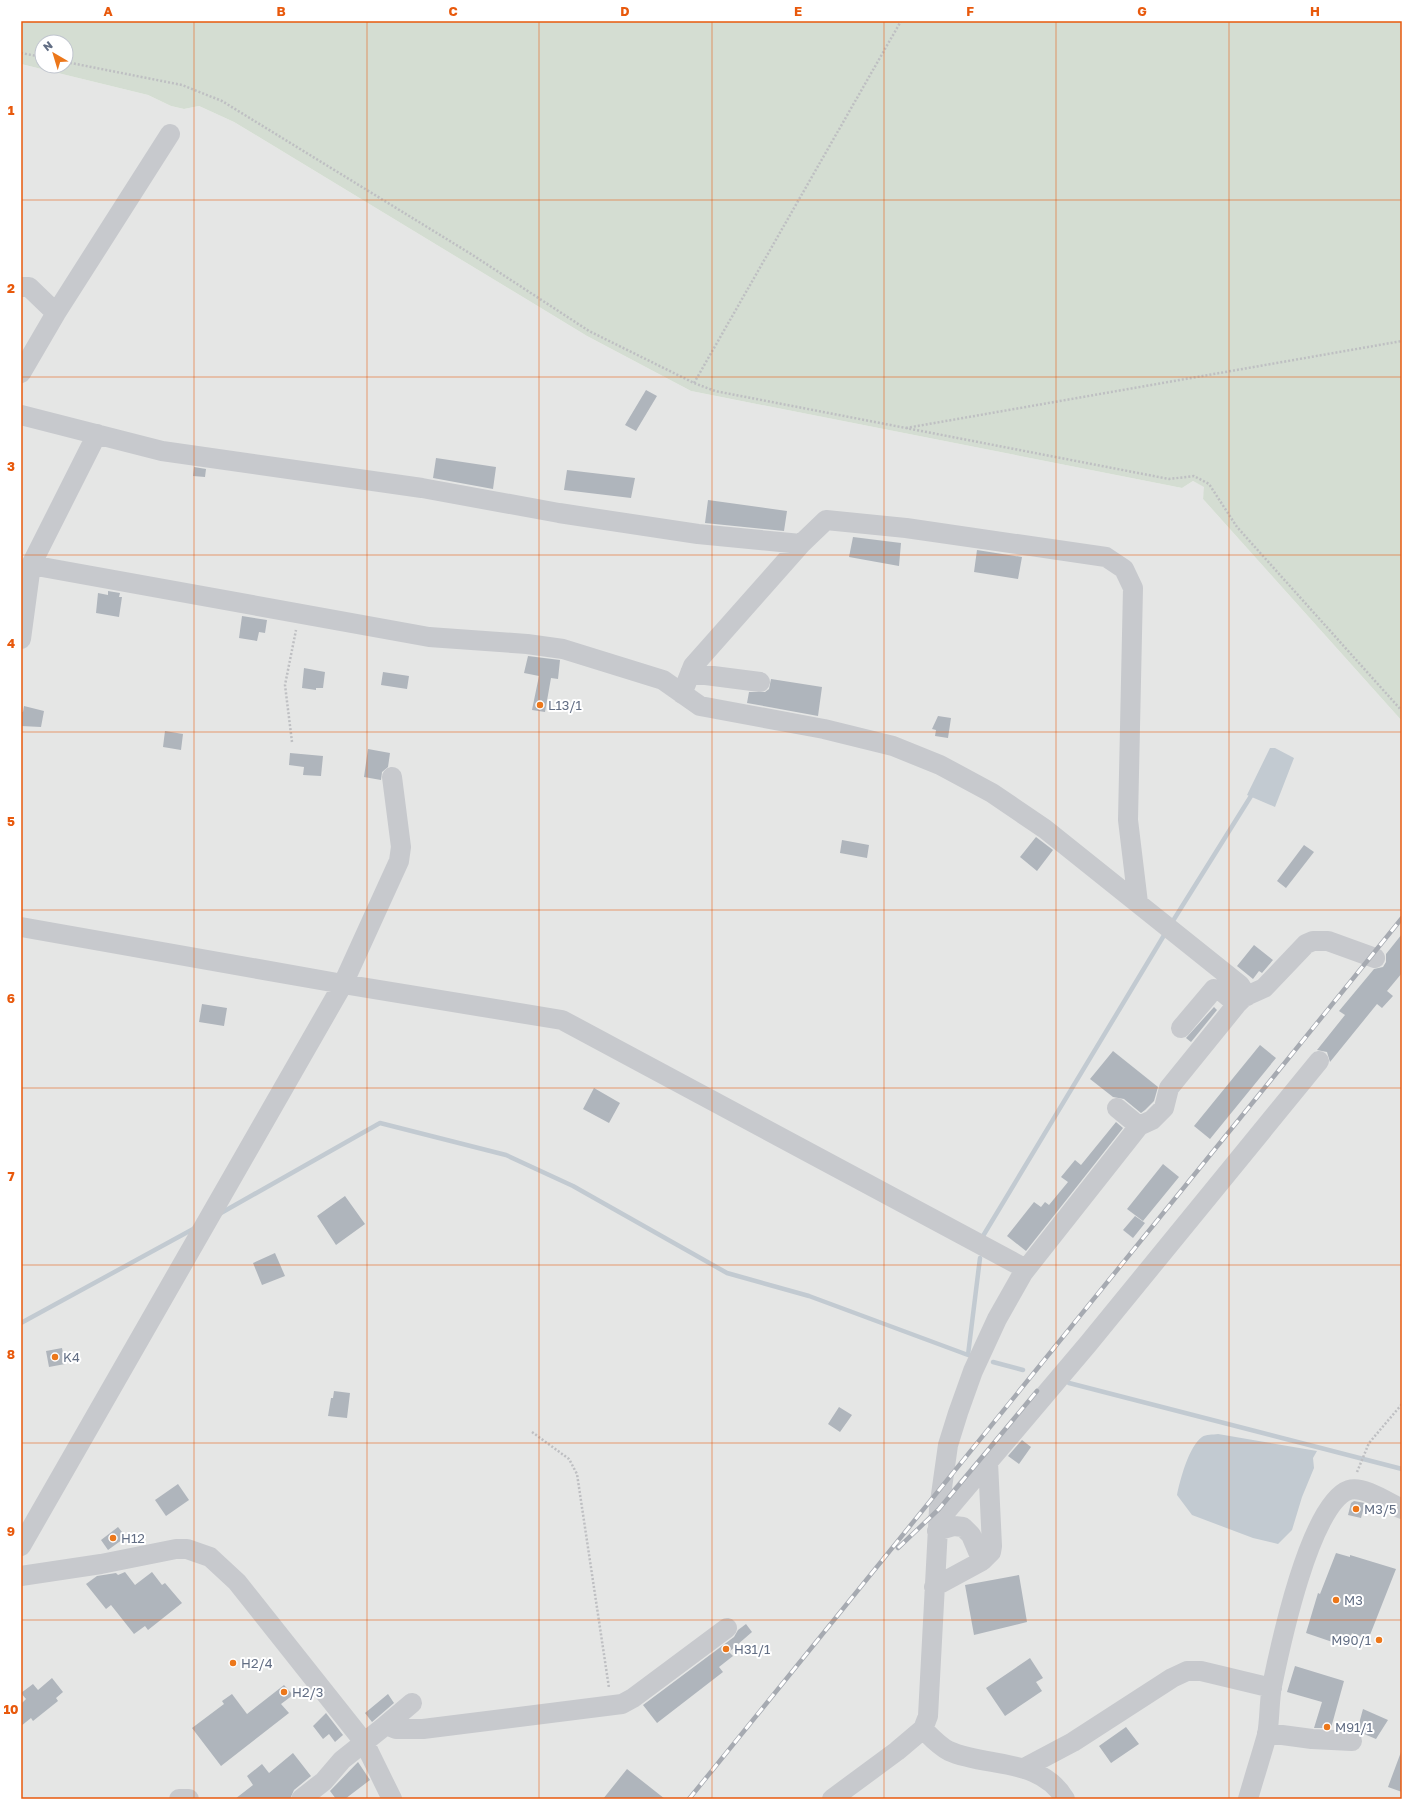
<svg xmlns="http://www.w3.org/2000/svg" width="1423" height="1820" font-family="'Golos Text',sans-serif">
	<rect width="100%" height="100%" fill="#f4f5f1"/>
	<path fill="#e5e6e5" d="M21,64l127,31 23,11 13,3 15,-3 35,16 353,214 104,55 491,97 11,-7 12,6 -2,12 199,222v1078h-1381z"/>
	<path fill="#d4ddd2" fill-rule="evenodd" d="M21,21h1381v700l-199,-222 1,-12 -11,-6 -11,7 -491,-97 -104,-55 -353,-214 -35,-16 -15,3 -13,-3 -23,-11 -127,-31zM42,42h24v24h-24z"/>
	<path fill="#c2cad1" d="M1270,748h5l19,10 -19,49 -28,-12z
		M1218,1434l99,17 -4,7 1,10 -12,29 -10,33 -14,14 -25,-6 -61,-23 -15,-20c3,-15 12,-49 25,-58 4,-3 11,-2 16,-3z"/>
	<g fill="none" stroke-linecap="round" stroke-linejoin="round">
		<path stroke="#c2cad1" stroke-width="4.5" d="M1171,924l80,-128
			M221,1213l159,-90 126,32 67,31 154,87 82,23 159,59 12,-97
			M983,1236l183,-304
			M21,1323l174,-95
			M993,1362l30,8
			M1069,1383l333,86"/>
	</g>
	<path fill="#afb5bc" d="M646,390l11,6 -21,35 -11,-6z
		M436,458l60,9 -3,22 -60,-11z
		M194,467l12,2 -1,8 -12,-1z
		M567,470l68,8 -4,20 -67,-8z
		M708,500l79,11 -3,20 -79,-8z
		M853,537l48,6 -2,23 -50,-9z
		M977,550l45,7 -4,22 -44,-7z
		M108,591l12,2 -1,4h3l-3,20 -23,-4 2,-20 10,2z
		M242,616l25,4 -2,13 -6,-1 -2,9 -18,-3z
		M528,656l32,4 -2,19 -7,-1 -6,34 -13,-2 7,-34 -15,-3z
		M304,668l21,4 -2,16h-7v2l-14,-2z
		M383,672l26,4 -2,13 -26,-4z
		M771,679l51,8 -4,29 -71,-13 2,-11h16l4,-3z
		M24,706l20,5 -3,16 -20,-1v-14h2z
		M938,716l13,2 -3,20 -13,-2 1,-6 -4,-1z
		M165,731l18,3 -2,16 -18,-3z
		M368,749l22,4 -2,14 -6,5 -1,8 -17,-3z
		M290,753l33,3 -2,20 -18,-1 1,-8 -15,-2z
		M1036,837l17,13 -16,21 -17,-14z
		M842,840l27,5 -2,13 -27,-5z
		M1304,845l10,7 -28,36 -9,-7z
		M1402,934v39l-15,18 6,5 -11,12 -5,-4 -47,58 -3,-10 -10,-2 28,-35 -6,-4 35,-42 9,-2 3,-5v-8z
		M1254,945l19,15 -11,13 -3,-2 -6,8 -16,-13z
		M202,1004l25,4 -3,18 -25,-4z
		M1214,1007l3,3 -26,32 -5,-4z
		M1260,1045l16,13 -66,81 -16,-13z
		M1113,1051l45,36 -4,14 -9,9 -4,3 -17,-14 -11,-2 -23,-18z
		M594,1088l26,15 -11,20 -26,-14z
		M1116,1122l7,6 -97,123 -19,-15 27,-34 7,5 4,-5 4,3 19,-23 -7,-5 14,-17 6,5z
		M1163,1164l16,13 -36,44 -16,-12z
		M345,1196l20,28 -29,21 -19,-29z
		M1135,1216l10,7 -12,15 -10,-8z
		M275,1253l10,23 -23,9 -9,-22z
		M62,1348l3,16 -16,3 -3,-16z
		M334,1391l16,2 -3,25 -19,-2 3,-18h2z
		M839,1407l13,8 -12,17 -12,-8z
		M1022,1440l9,7 -12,17 -11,-8z
		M178,1484l11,16 -23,16 -11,-16z
		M1354,1501l11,2 -4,15 -13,-3 3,-12z
		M118,1527l8,10 -18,13 -7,-10z
		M1336,1553l14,4v-2l46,14 -28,71 -16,-7 -5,14 -41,-14 12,-40 2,1z
		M125,1572l10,13 17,-13 10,13 3,-2 17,20 -34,27 -3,-4 -11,8 -23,-29 -5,4 -20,-25 11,-8 19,-3 2,2z
		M1019,1575l8,47 -53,13 -9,-50z
		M746,1624l6,8 -23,20 4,4 -14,11 4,5 -66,51 -14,-18 91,-68 4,-7z
		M1030,1658l13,20 -7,4 6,9 -37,25 -19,-28z
		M1295,1666l49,15 -13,47h-17l8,-26 -35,-10z
		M52,1678l11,14 -7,6 2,3 -25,20 -2,-3 -10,8v-22l5,-5 -5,-6 12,-9 5,6z
		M284,1685l9,10 -12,9 8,9 -68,53 -29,-38 32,-24 -2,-3 10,-7 15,20z
		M388,1694l6,9 -22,19 -7,-9z
		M1363,1709l25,11 -12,19 -19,-8z
		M326,1713l17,22 -8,7 -6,-8 -6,5 -10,-13z
		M1126,1727l13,17 -28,19 -12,-17z
		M1401,1752h1v40l-14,-5z
		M293,1753l18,23 -17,14 -4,9h-55l18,-14 -6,-9 15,-12 7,9z
		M358,1762l12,18 -25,19h-9l-6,-8z
		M627,1769l38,30h-62z"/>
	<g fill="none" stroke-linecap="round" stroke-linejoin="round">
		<path stroke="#bebfc2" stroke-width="2.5" stroke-dasharray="2 2" stroke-linecap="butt" d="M21,53l21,4
			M66,62l116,23 40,16 249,153 118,77 105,52 21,8 454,88 25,-3 15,8 28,43 165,184
			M694,383l207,-362
			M906,428l496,-87
			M292,742l-7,-57 11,-55
			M532,1432l37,27 8,15 32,214
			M1357,1472l12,-29 33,-39"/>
		<path stroke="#c7c9cd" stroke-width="20" d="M21,287h8l27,26
			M21,373l35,-60 114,-179
			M21,415l141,36 260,37 137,25 139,21 103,10 25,-24 80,8 200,29 18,12 9,19 -5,232 10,83
			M31,565l398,72 98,7 36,5 100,31 37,26 124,23 69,17 47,19 52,28 53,36 195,156 7,11
			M21,639l10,-74 66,-131
			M690,673l70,9
			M682,694l11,-28 108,-122
			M21,927l322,57 219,36 464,249
			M1181,1028l33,-39 6,1 17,14
			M1117,1108l22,18
			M938,1521l150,-177 231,-283
			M21,1546l322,-562 56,-123 2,-14 -9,-70
			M982,1561l9,-9 1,-6 -4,-84
			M21,1576l80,-12 75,-15h11l23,8 27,25 127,160 28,57
			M934,1587l48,-26 -11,-26 -8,-8 -9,-1 -17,5
			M386,1725l26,-22
			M923,1729l5,-13 11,-207 9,-64 10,-32 15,-42 24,-52 26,-46 116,-147 13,-6 12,-12 5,-20 68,-84 7,-7 20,-9 42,-44 7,-3h15l47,17
			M1267,1733l45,6 40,2
			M1024,1768l49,-26 99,-64 15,-7h14l71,17
			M179,1799h10
			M301,1799l23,-18 18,-21 44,-35 10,4h27l199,-25 11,-6 94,-70
			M832,1799l65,-48 26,-22c8,8 16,17 26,22 38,17 91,6 116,48
			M1248,1799c6,-21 13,-43 19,-64 3,-16 2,-33 5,-49 8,-39 38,-183 77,-196 14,-5 40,13 53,19"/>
		<defs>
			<path id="rail" d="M898,1548l41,-39 98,-118
				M689,1799l713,-881"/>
		</defs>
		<use href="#rail" stroke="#a6aab1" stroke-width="4.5"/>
		<use href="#rail" stroke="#fff" stroke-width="3" stroke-dasharray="9" stroke-linecap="butt"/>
	</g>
	<path fill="none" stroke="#e8590c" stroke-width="1" stroke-opacity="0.55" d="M194,21v1778M367,21v1778M539,21v1778M712,21v1778M884,21v1778M1056,21v1778M1229,21v1778M21,200h1381M21,377h1381M21,555h1381M21,732h1381M21,910h1381M21,1088h1381M21,1265h1381M21,1443h1381M21,1620h1381"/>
	<g fill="#ec771a" stroke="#fff" stroke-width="1.5">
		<circle cx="540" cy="705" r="4"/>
		<circle cx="55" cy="1357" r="4"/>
		<circle cx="1356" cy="1509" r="4"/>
		<circle cx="113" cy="1538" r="4"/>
		<circle cx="1336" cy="1600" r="4"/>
		<circle cx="1379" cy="1640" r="4"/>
		<circle cx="726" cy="1649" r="4"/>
		<circle cx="233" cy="1663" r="4"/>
		<circle cx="284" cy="1692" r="4"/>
		<circle cx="1327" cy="1727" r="4"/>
	</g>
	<g text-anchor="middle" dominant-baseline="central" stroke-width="4" stroke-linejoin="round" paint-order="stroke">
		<g font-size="13" fill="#626e84" stroke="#fff" text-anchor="start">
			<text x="548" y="705">L13/1</text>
			<text x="63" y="1357">K4</text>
			<text x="1364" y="1509">M3/5</text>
			<text x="121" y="1538">H12</text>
			<text x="1344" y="1600">M3</text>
			<text x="1371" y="1640" text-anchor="end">M90/1</text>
			<text x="734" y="1649">H31/1</text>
			<text x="241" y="1663">H2/4</text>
			<text x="292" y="1692">H2/3</text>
			<text x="1335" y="1727">M91/1</text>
		</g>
	</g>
	<rect width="1423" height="1820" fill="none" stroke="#ffffff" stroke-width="44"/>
	<g transform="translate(54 54) rotate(322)"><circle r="19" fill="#ffffff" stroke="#c0c5ce"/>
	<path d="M0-3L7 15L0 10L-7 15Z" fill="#ec771a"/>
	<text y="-6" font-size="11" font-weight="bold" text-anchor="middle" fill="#626e84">N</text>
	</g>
	<rect x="22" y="22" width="1379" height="1776" fill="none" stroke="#e8590c" stroke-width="1.5"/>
	<g font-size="13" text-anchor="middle" font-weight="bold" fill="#e8590c">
		<text x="108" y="16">A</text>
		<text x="281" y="16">B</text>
		<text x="453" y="16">C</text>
		<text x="625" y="16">D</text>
		<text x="798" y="16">E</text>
		<text x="970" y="16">F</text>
		<text x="1142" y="16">G</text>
		<text x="1315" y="16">H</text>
		<text x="11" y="115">1</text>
		<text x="11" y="293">2</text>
		<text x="11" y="471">3</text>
		<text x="11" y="648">4</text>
		<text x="11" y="826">5</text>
		<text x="11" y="1003">6</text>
		<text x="11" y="1181">7</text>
		<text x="11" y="1359">8</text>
		<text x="11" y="1536">9</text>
		<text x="11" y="1714">10</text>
	</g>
</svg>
